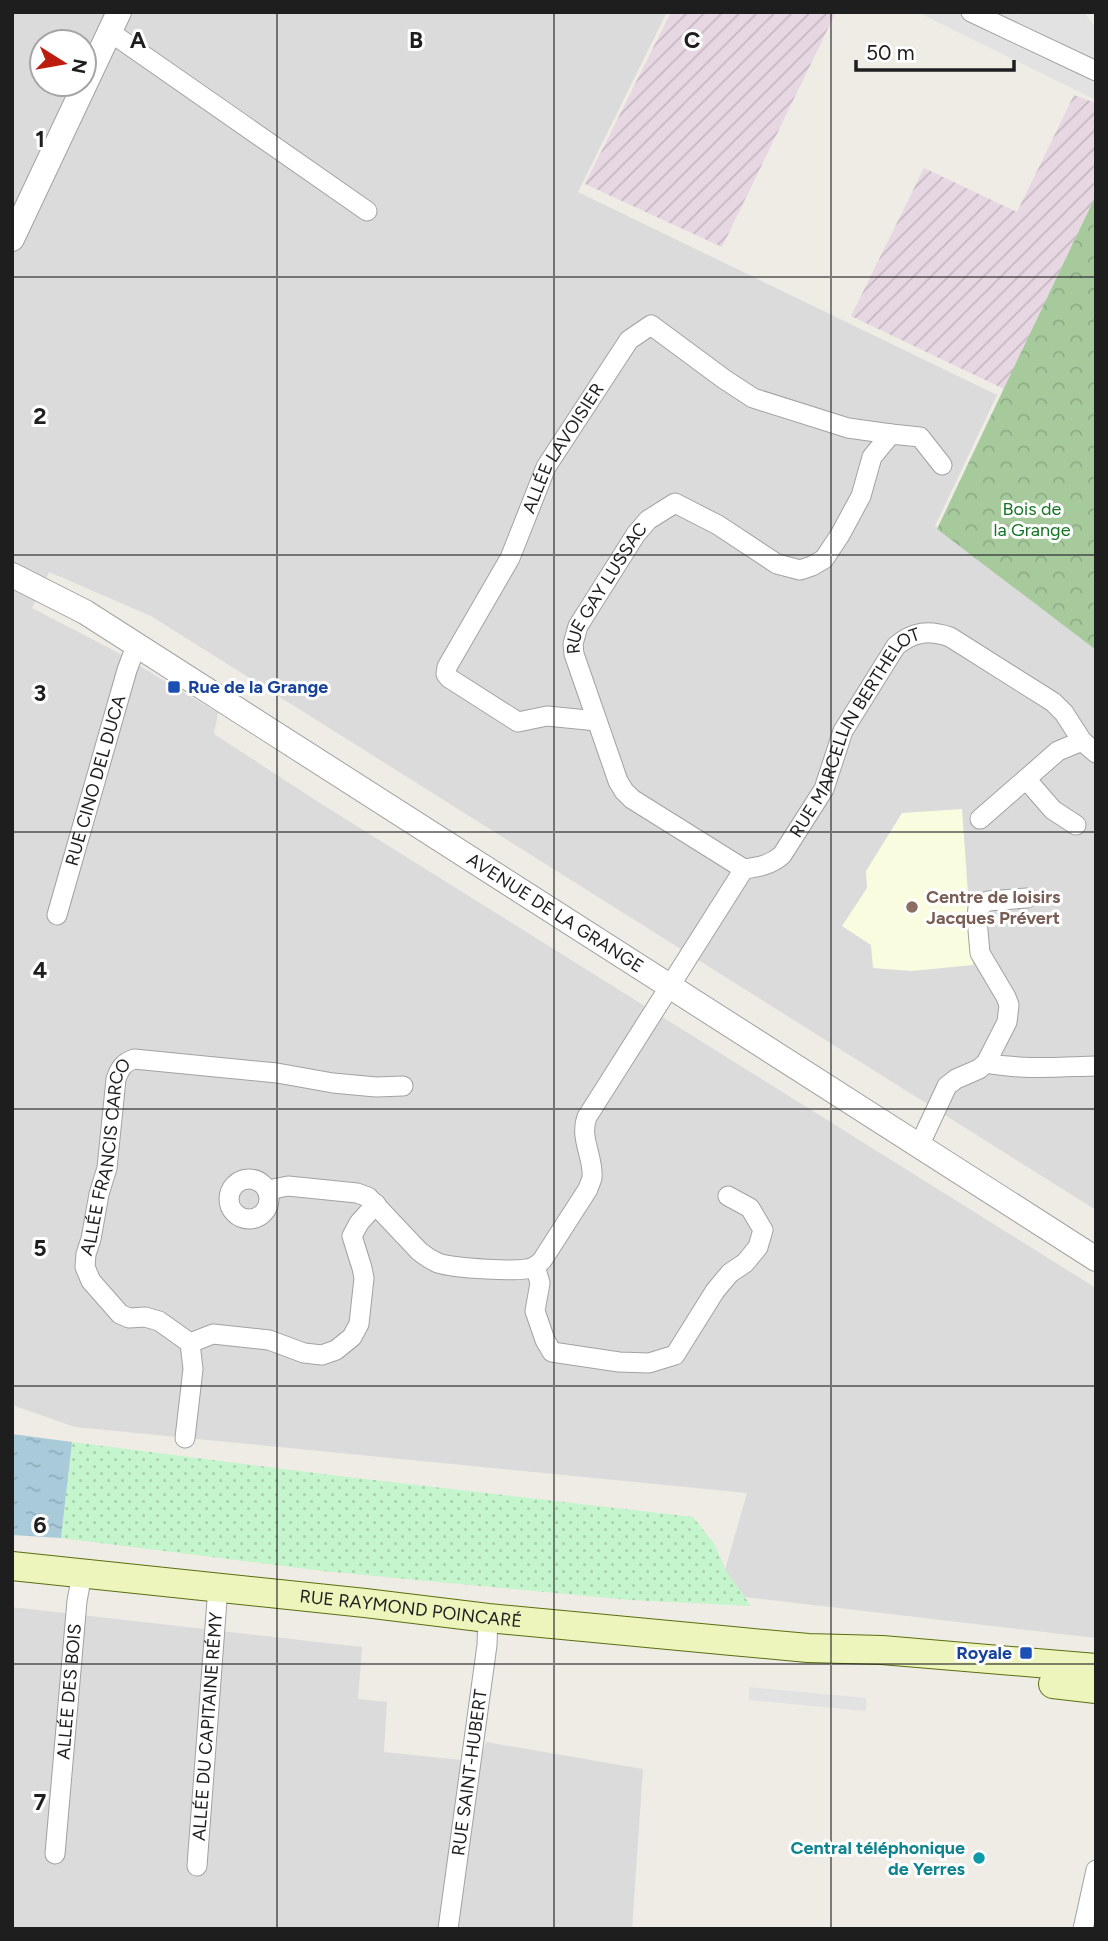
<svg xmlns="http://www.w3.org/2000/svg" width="1108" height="1941" font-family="Figtree,sans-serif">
	<defs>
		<pattern id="industrial-furrows" width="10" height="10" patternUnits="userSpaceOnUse" patternTransform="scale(1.75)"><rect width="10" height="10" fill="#e7d7e3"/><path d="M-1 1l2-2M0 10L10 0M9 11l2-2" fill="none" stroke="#c6b8c2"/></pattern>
		<pattern id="forest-crowns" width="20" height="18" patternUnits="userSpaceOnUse" patternTransform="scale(1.75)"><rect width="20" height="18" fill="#a7ca9d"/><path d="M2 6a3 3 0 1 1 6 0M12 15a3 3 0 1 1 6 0" fill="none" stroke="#8fad87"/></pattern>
		<pattern id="park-dots" width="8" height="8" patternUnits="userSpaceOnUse" patternTransform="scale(1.75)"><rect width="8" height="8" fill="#c5f5cd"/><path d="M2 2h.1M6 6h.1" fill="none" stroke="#a9d2b0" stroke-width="1.8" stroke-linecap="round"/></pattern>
		<pattern id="water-ripples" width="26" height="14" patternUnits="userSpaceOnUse" patternTransform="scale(1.75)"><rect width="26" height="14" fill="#a9cad9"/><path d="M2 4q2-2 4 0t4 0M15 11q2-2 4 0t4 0" fill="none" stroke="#91adba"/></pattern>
	</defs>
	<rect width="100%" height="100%" fill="#eeece5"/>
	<path fill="#dcdbdb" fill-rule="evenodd" d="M12,12h655l-89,180 419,203 -62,131 161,107v577l-945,-594 -102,-44 -17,36 81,42 105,63 -4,21 109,71 773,483v350l-378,-44 29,-101 -672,-66 -63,-22zM42,42h42v42h-42z
		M12,1607l350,40 -4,52 29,3 -3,50 96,10 6,-20 157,27 -11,160h-620z"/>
	<path fill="url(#industrial-furrows)" d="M671,12h165l-114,235 -137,-63z
		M1074,95l22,8v92l-92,194 -153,-73 73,-148 93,44z"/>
	<path fill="#fafce0" d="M962,809l11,156 -62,6 -38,-3 -2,-23 -29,-19 25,-38 -1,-17 36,-58z"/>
	<path fill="url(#forest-crowns)" d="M1096,195v455l-159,-121z"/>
	<path fill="url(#park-dots)" d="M72,1442l267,34 354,41 22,28 11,26 25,35 -121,-6 -307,-29 -262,-33z"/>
	<path fill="#e2e2e2" d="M917,12h95l6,3 2,-3h64l12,16v72z
		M749,1687l117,11v13l-117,-11z"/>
	<path fill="url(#water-ripples)" d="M12,1434l60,8 -11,96 -49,-3z"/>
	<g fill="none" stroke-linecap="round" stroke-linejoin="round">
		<defs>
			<g id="minor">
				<path d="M971,12l125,59"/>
				<path d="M110,32l257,179"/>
				<path id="s1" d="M597,721l-50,-5 -29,6 -69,-44 -3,-4 1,-7 63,-109 36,-91 83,-127 22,-15 73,54 29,19 95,30 43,6"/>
				<path d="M1026,779l27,31 23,15"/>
				<path d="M980,819l78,-68 24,-10"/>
				<path id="s2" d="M744,869l-112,-70 -8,-8 -6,-10 -44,-127 -1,-10 5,-18 58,-92 12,-14 27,-17 43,22 59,39 23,6 12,-4 12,-7 16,-24 21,-39 11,-39 19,-23 29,3 22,28"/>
				<path id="s3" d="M57,915l70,-245 9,-24"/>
				<path d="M986,1063c36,7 72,4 110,3"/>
				<path d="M919,1146l28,-60 9,-7 23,-10 7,-6 21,-41 2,-17 -3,-8 -26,-44 -3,-34 1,-12 10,-6 39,-3"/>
				<circle cx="249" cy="1199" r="20"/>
				<path id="s4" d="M268,1190l20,-4 69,7 11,4 51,54c6,5 12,9 19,12 15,5 83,10 96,4 2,-1 8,-6 9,-8l45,-70c1,-4 3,-7 4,-11 2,-21 -13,-40 -5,-61l157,-248c14,-2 27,-4 38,-14l42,-66 19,-58 53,-85c18,-15 33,-16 54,-9l103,65 11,11 18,28 14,12"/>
				<path d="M535,1266l5,17 -5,28 10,29 7,12 67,10 30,1 26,-8 40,-64 15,-18 15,-10 13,-16 5,-17 -13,-22 -22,-12"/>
				<path id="s5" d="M190,1343l-31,-22 -14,-4 -16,1 -9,-4 -29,-33 -6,-14 1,-13 5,-15 8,-45 8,-26 9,-89c4,-11 7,-16 18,-20l143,14 56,10 43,4 27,-1"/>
				<path d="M190,1343l23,-9 56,6 35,13 18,2 14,-5 16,-13 7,-13 5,-46 -2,-10 -10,-32 7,-13 17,-19"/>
				<path d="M185,1438l8,-69 -3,-26"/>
				<path id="s6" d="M55,1854l22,-253 5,-27"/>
				<path id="s7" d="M197,1866l21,-279"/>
				<path id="s8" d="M448,1929l39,-284 1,-27"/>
				<path d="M1083,1929l13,-59"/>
			</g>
			<g id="tertiary">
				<path d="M12,239l107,-227"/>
				<path id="s9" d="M12,575l73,37 1011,647"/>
			</g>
			<g id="secondary">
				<path id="s10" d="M12,1566l353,37 123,15 244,23 76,7 74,2 214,18"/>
				<path d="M1053,1684l43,5"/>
			</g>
		</defs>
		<use href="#minor" stroke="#a2a2a2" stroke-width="21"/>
		<use href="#tertiary" stroke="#a2a2a2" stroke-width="26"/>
		<use href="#secondary" stroke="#5b6d0d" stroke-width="30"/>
		<use href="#minor" stroke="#fff" stroke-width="19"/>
		<use href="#tertiary" stroke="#fff" stroke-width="24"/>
		<use href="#secondary" stroke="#edf5bd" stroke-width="28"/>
	</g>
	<path fill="none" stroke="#1e1e1e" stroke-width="2" stroke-opacity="0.55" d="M277,12v1917M554,12v1917M831,12v1917M12,277h1084M12,555h1084M12,832h1084M12,1109h1084M12,1386h1084M12,1664h1084"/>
	<g fill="#1a4fb4" stroke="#fff" stroke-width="2.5">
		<rect x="167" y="680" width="14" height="14" rx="3.5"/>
		<rect x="1019" y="1646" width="14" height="14" rx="3.5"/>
	</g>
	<circle fill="#8d6e63" stroke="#fff" stroke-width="2.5" cx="912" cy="907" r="7"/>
	<circle fill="#0f9aa8" stroke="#fff" stroke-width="2.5" cx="979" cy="1858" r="7"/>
	<g text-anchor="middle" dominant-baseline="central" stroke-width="6" stroke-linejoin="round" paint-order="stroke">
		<g font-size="18" fill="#1e1e1e" stroke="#fff">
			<text stroke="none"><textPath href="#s1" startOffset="422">ALLÉE LAVOISIER</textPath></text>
			<text stroke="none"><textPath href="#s2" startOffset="364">RUE GAY LUSSAC</textPath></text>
			<text stroke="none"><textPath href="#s4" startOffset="943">RUE MARCELLIN BERTHELOT</textPath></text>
			<text stroke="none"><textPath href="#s3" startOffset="140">RUE CINO DEL DUCA</textPath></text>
			<text stroke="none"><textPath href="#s9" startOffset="640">AVENUE DE LA GRANGE</textPath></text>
			<text stroke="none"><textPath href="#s5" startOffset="250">ALLÉE FRANCIS CARCO</textPath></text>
			<text stroke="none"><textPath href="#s10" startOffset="401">RUE RAYMOND POINCARÉ</textPath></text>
			<text stroke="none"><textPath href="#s6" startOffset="163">ALLÉE DES BOIS</textPath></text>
			<text stroke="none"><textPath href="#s7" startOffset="140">ALLÉE DU CAPITAINE RÉMY</textPath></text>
			<text stroke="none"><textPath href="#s8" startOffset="158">RUE SAINT-HUBERT</textPath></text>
		</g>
		<g font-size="18" fill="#147423" stroke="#fff">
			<text x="1032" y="509">Bois de<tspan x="1032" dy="21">la Grange</tspan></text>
		</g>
		<g font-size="18" font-weight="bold" fill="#164399" stroke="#fff" text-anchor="start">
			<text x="188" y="687">Rue de la Grange</text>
			<text x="1012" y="1653" text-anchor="end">Royale</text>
		</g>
		<g font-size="18" font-weight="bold" fill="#785e54" stroke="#fff" text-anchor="start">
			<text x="926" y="897">Centre de loisirs<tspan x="926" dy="21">Jacques Prévert</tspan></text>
		</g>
		<g font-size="18" font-weight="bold" fill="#0d838f" stroke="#fff" text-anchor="end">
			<text x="965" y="1848">Central téléphonique<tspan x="965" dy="21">de Yerres</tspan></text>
		</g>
	</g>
	<g font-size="23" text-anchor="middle" font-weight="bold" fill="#1e1e1e" stroke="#fff" stroke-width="6" stroke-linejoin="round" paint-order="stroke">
		<text x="138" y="48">A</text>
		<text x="416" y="48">B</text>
		<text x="692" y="48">C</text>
		<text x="40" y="147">1</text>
		<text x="40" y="424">2</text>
		<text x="40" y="701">3</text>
		<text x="40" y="978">4</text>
		<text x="40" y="1256">5</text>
		<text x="40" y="1533">6</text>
		<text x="40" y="1810">7</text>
	</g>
	<rect width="1108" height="1941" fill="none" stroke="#1e1e1e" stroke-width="28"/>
	<g transform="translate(63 63) rotate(101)"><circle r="33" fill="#ffffff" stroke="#a5a5a5" stroke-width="2"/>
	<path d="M0-5L12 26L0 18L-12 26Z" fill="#bd1d0f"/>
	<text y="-10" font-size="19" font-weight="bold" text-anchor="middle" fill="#1e1e1e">N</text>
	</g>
	<path d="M856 60v10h158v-10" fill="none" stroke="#1e1e1e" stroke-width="3.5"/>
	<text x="866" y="60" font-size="21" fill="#1e1e1e" stroke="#ffffff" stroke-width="5" paint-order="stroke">50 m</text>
</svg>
